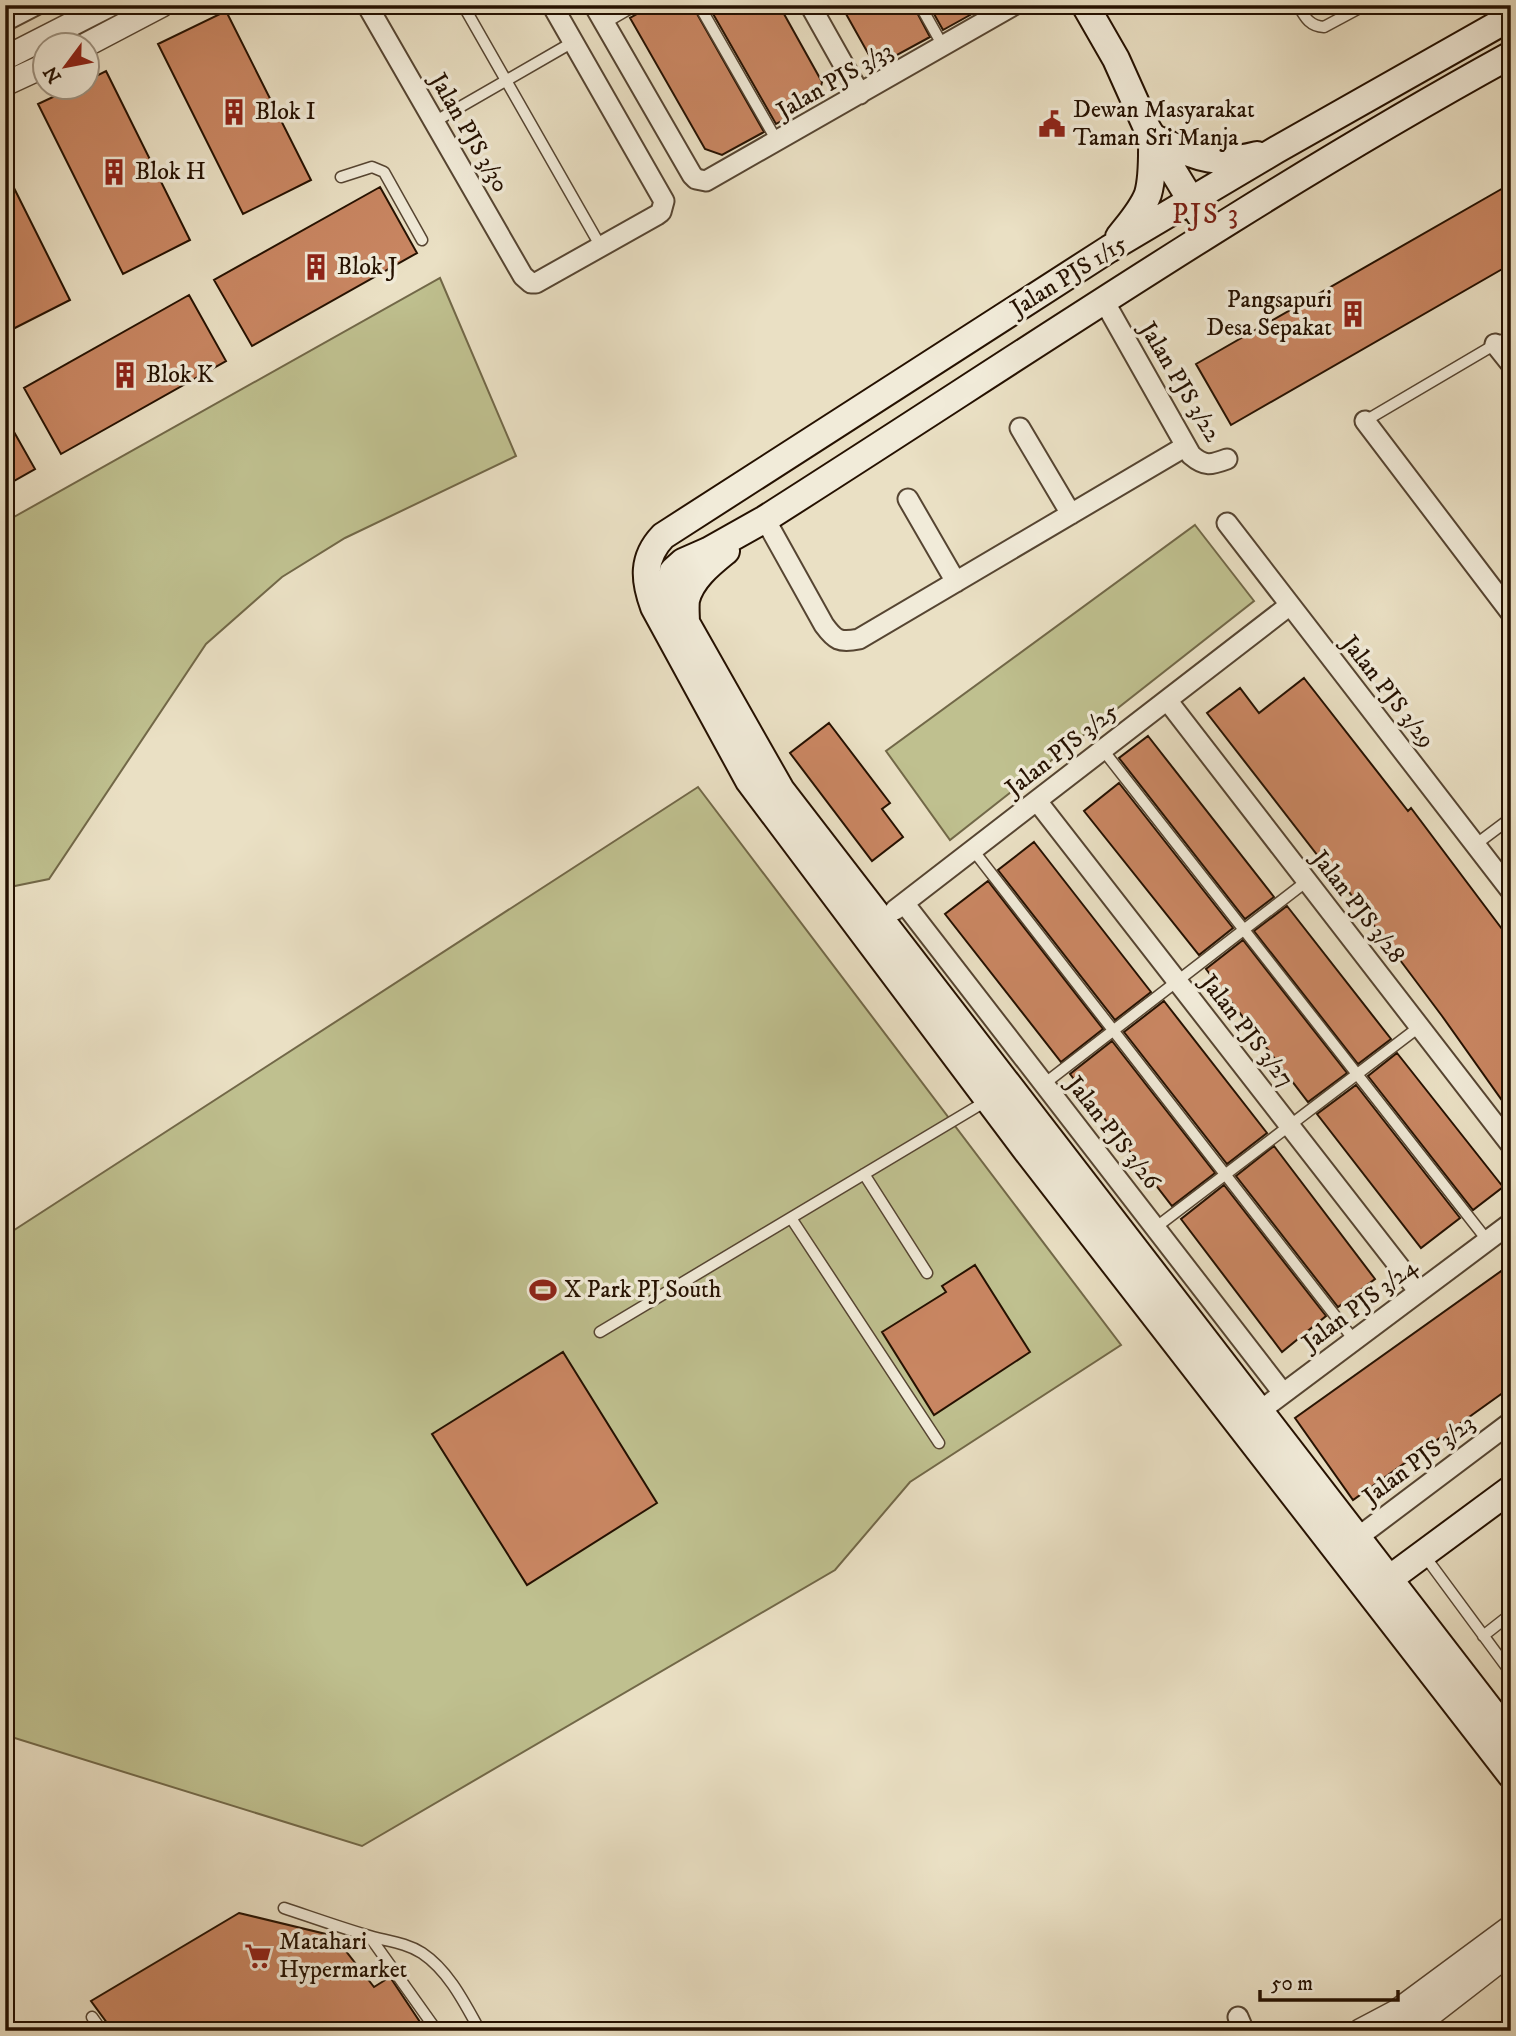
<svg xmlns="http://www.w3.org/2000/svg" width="1516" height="2036" font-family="'IM FELL DW Pica',serif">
	<rect width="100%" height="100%" fill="#eae0c4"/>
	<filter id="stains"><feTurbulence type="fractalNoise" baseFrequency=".00286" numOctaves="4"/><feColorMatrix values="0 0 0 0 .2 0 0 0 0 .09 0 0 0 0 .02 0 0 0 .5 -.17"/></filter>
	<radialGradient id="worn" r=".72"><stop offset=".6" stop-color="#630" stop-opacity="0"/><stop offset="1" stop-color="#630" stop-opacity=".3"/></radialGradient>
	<path fill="#bfc08f" stroke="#726848" stroke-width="2" d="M440,278l76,178 -171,82 -63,39 -76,67 -157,235 -44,9v-366z
		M1195,525l59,76 -304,239 -64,-89z
		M698,787l423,558 -211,137 -75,88 -473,276 -357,-111v-499z"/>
	<path fill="#c98662" stroke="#251101" stroke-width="2" d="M653,5h39l72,127 -42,23 -17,-6 -75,-131z
		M708,5h71l43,77 -4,18 -42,24z
		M841,5h72l17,32 -44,24 -17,-6z
		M929,5h59l-45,25z
		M226,11l85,169 -68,34 -85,-170z
		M106,71l84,169 -67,34 -85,-170 34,-16h16v-8z
		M5,170l65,130 -65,33z
		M380,187l37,66 -165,93 -38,-66z
		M1505,187l6,10v67l-280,161 -35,-61z
		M189,295l37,66 -165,93 -37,-66z
		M5,416l30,53 -30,17z
		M1304,678l104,133 3,-3 100,133v172l-69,-97 -99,-132 -23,-30 -2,2 -111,-143 33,-25 19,25z
		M829,723l61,80 -8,6 21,28 -31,24 -82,-108z
		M1148,736l126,161 -29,22 -126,-161z
		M1119,783l114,145 -34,27 -115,-144z
		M1034,842l117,150 -36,28 -117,-150z
		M988,881l115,148 -42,33 -116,-148z
		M1287,906l104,133 -33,25 -104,-133z
		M1243,940l104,133 -39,29 -102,-133z
		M1164,1001l103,132 -40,31 -103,-132z
		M1112,1041l103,132 -43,33 -102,-132z
		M1397,1053l106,134 -30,23 -105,-134z
		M1356,1085l104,133 -39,30 -104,-134z
		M1274,1146l101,133 -37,28 -102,-131z
		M1224,1185l102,131 -44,36 -101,-133z
		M1511,1264v123l-158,113 -58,-82z
		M975,1265l55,87 -96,63 -52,-83 64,-40 -4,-6z
		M563,1352l94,151 -130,82 -95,-151z
		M239,1913l95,23 40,51 16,-10 36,54h-313l-22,-30z"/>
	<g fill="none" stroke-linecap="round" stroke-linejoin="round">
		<defs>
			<path id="service" d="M463,5l138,242
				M699,5l78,136
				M920,5l23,41
				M1298,5c7,12 11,21 26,22l41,-22
				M605,23l31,-18
				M434,122l139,-80
				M341,177l31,-10 12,5 38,68
				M1365,421l146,-86
				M1103,750l384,490
				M1475,845l36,-27
				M973,850l381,490
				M1044,1084l263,-203
				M864,1174l63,99
				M791,1218l148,225
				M1155,1228l264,-201
				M600,1332l388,-232
				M1424,1555l87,118
				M1483,1636l28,-22
				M284,1908c27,9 55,19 82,27 19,6 39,7 56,18 27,18 43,51 58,78
				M370,1937l67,94
				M92,2017l10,14
				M517,2031l7,-3h10l1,3"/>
			<path id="minor" d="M367,5l156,271 8,7h5l121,-68 4,-3 3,-11 -112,-196
				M594,5l98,170 4,4 10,2 308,-176
				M810,5l50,89
				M5,21l31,-16
				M1104,301l87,154c14,12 20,10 36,4
				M1495,344l16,20
				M1365,421l146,192
				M1020,428l51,86
				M908,499l48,83
				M765,519l59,106c11,15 15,18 35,14l327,-193
				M1227,523l284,368
				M1167,700l344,445
				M1037,801l382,491
				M904,903l379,490
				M895,910l395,-305
				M1249,1419l262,-196
				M1357,1538l154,-116
				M1238,2017l6,14"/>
			<path id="tertiary" d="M84,46l78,-41
				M5,58l104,-53
				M5,84l41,-19
				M1360,2031l36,-19 115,-85
				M1409,2031l102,-79"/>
			<path id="secondary" d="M1085,5l31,54 31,69 53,87
				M1511,17l-235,133 -167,99 -446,287c-21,22 -19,44 -9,71l95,174 277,369 485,625
				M1511,55c-257,141 -499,307 -746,464l-57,32 -25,11 -10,9 -2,11 5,23 105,185 730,947
				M1152,137c42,18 59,30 105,18
				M1119,237c10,-13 23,-27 29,-43 5,-17 4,-39 4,-57
				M686,623c0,-7 -1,-16 0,-23 5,-21 24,-36 40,-49
				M1377,1588l134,-99"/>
		</defs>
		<use href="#service" stroke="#564532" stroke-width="13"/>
		<use href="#minor" stroke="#564532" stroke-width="23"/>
		<use href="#tertiary" stroke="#564532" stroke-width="26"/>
		<use href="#secondary" stroke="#251101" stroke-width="30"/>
		<use href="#service" stroke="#f1ebd9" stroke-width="10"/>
		<use href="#minor" stroke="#f1ebd9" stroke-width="19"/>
		<use href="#tertiary" stroke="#f1ebd9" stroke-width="23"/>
		<use href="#secondary" stroke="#f1ebd9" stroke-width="26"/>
	</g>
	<defs>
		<symbol id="building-bare" viewBox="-9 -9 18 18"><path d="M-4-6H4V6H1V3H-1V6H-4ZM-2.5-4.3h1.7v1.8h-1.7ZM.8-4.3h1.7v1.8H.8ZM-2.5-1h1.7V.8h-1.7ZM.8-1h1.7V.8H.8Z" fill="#8f2418" stroke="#f1ebd9" stroke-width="2.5" paint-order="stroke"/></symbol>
		<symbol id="civic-bare" viewBox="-9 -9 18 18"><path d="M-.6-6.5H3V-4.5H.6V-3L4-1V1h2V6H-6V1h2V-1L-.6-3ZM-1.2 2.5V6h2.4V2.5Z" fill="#8f2418" stroke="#f1ebd9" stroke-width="2.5" paint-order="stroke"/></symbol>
		<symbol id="stadium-bare" viewBox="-9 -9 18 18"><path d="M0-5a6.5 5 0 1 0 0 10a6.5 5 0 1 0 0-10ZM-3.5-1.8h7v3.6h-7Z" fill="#8f2418" stroke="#f1ebd9" stroke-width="2.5" paint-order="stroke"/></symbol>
		<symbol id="supermarket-bare" viewBox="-9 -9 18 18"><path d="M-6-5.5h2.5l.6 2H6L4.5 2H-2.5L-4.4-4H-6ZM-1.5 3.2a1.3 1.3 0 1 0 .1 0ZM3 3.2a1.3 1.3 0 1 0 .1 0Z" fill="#8f2418" stroke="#f1ebd9" stroke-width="2.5" paint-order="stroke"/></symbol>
	</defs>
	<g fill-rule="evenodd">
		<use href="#building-bare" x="215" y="93" width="38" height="38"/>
		<use href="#civic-bare" x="1033" y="105" width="38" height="38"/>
		<use href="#building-bare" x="95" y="153" width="38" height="38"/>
		<use href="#building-bare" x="297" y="248" width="38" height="38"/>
		<use href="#building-bare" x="1334" y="295" width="38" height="38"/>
		<use href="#building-bare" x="106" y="356" width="38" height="38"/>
		<use href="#stadium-bare" x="524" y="1271" width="38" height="38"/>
		<use href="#supermarket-bare" x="239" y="1937" width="38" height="38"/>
	</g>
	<g text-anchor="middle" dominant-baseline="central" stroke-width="7" stroke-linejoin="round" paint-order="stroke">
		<g font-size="24" fill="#251101" stroke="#f1ebd9">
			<text transform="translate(835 81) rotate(-30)">Jalan PJS 3/33</text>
			<text transform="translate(469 133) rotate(60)">Jalan PJS 3/30</text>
			<text transform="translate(1069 276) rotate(-32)">Jalan PJS 1/15</text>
			<text transform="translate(1180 382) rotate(59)">Jalan PJS 3/22</text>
			<text transform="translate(1388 692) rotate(52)">Jalan PJS 3/29</text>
			<text transform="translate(1062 750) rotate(-38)">Jalan PJS 3/25</text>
			<text transform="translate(1358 907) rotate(52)">Jalan PJS 3/28</text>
			<text transform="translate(1247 1031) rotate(52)">Jalan PJS 3/27</text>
			<text transform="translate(1113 1133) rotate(52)">Jalan PJS 3/26</text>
			<text transform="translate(1360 1305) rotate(-37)">Jalan PJS 3/24</text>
			<text transform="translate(1419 1460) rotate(-37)">Jalan PJS 3/23</text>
		</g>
		<g font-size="24" fill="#251101" stroke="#f1ebd9" text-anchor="start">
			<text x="1073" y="110">Dewan Masyarakat<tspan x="1073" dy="28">Taman Sri Manja</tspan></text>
			<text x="255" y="112">Blok I</text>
			<text x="135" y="172">Blok H</text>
			<text x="337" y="267">Blok J</text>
			<text x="1332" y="300" text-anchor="end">Pangsapuri<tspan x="1332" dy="28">Desa Sepakat</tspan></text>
			<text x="146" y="375">Blok K</text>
			<text x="564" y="1290">X Park PJ South</text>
			<text x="279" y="1942">Matahari<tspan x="279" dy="28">Hypermarket</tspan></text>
		</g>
		<g font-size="28" letter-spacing="2" fill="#7a1f14" stroke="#f1ebd9">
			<text x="1206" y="214">PJS 3</text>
		</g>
	</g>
	<rect width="1516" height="2036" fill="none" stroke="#eae0c4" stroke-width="28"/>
	<rect x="7" y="7" width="1502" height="2022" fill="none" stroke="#251101" stroke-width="3.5"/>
	<rect x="14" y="14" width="1488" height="2008" fill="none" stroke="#251101" stroke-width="2"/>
	<g transform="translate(66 66) rotate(238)"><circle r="33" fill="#f1ebd9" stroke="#9f9483" stroke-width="2"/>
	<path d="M0-5L12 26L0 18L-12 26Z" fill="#8f2418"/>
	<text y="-10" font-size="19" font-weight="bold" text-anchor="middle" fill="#251101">N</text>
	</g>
	<path d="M1260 1990v10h138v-10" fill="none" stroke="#251101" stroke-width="3.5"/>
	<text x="1271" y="1990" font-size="21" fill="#251101" stroke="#f1ebd9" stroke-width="5" paint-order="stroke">50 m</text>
	<rect width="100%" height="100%" filter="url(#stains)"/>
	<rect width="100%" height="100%" fill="url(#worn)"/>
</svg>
